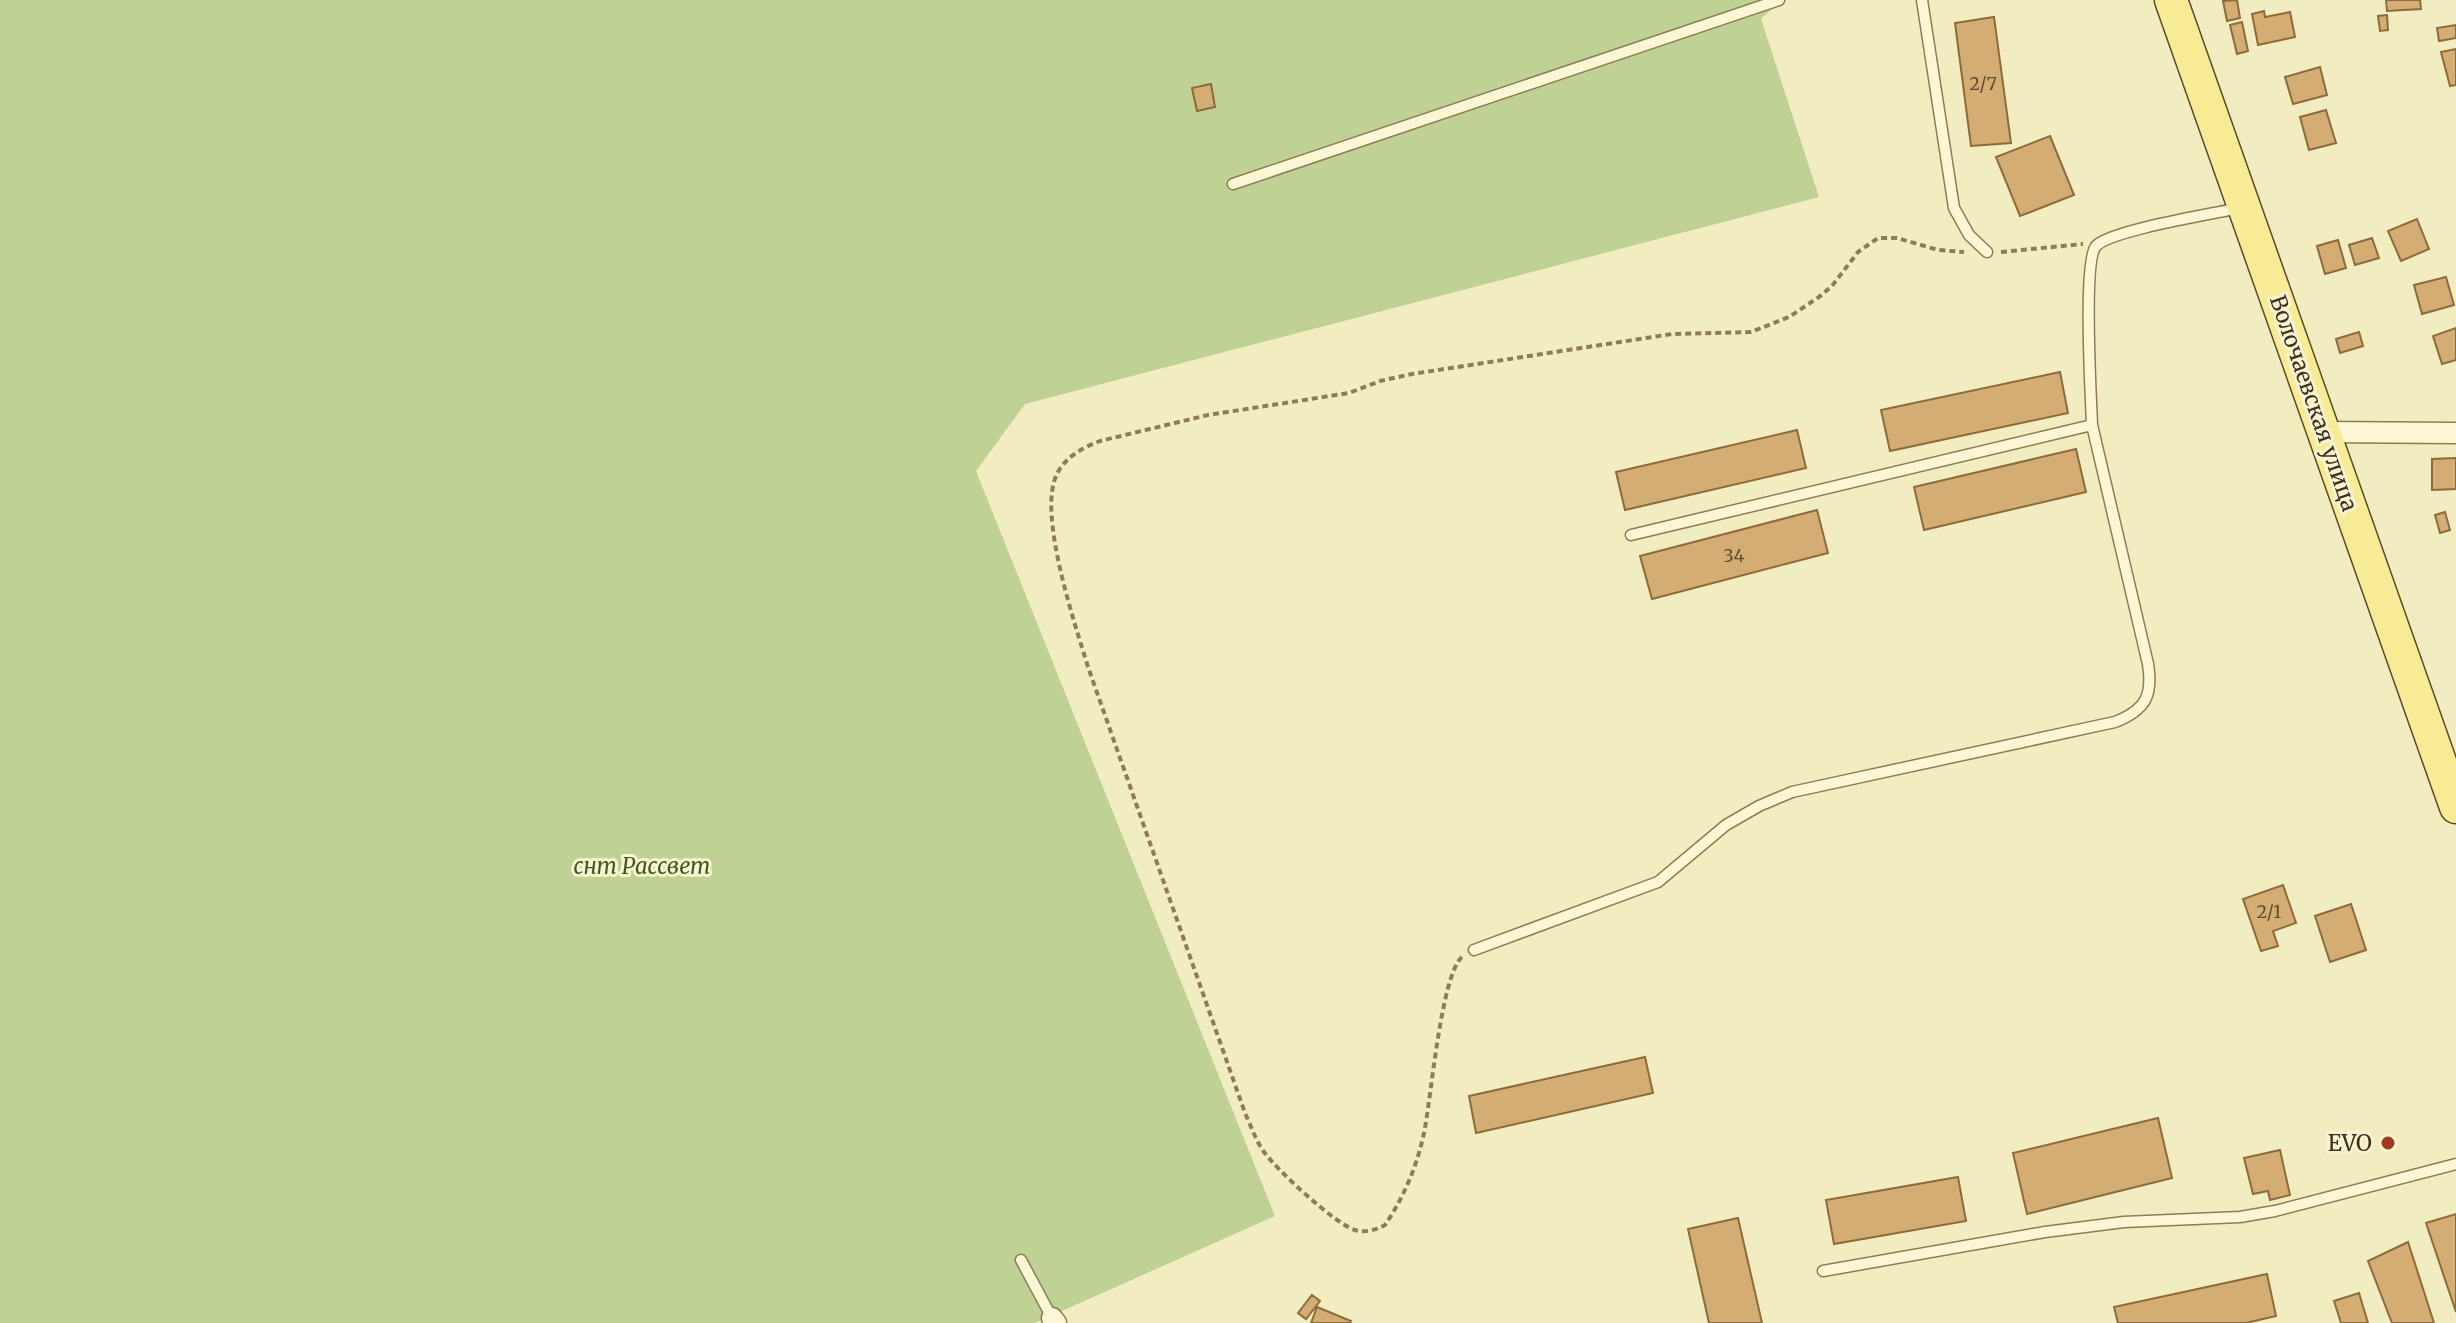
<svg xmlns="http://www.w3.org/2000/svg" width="2456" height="1323" font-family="Merriweather,serif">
	<rect width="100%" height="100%" fill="#f2ecc1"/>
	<path fill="#bfd194" d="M0,0h1781l-20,19 58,178 -794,207 -49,67 299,745 -240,107h-1035z"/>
	<path fill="#d3ad74" stroke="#8e6b3b" stroke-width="2" d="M2237,0l3,18 -13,3 -4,-20z
		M2386,0h34l1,9 -34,2z
		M2264,11l1,6 25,-5 5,25 -37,8 -6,-31z
		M2387,15l1,15 -8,1 -2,-15z
		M1994,17l17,126 -40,3 -16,-123z
		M2242,22l6,29 -11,3 -7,-29z
		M2456,25v13l-17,3 -2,-13z
		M2456,49v36l-6,1 -9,-34z
		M2320,67l7,28 -34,9 -8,-27z
		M1211,84l4,23 -18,4 -5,-23z
		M2326,110l10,33 -27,7 -9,-33z
		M2050,136l24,59 -54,21 -24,-59z
		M2417,219l12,30 -28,12 -13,-30z
		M2372,238l7,20 -24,7 -6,-20z
		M2338,240l8,28 -21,6 -8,-28z
		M2446,277l8,28 -32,9 -8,-29z
		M2456,328v32l-14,4 -9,-28z
		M2359,332l4,14 -23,7 -4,-14z
		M2060,372l8,41 -178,38 -9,-41z
		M1797,430l9,38 -181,42 -9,-38z
		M2076,449l10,43 -162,38 -10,-43z
		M2456,458v31l-24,1v-31z
		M1817,510l11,43 -176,46 -12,-43z
		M2445,512l5,18 -10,3 -5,-18z
		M2283,885l13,38 -23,8 5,15 -17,5 -18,-52z
		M2351,904l15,46 -36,12 -15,-46z
		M1645,1057l8,36 -177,40 -7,-37z
		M2158,1118l14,60 -145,36 -14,-61z
		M2280,1150l10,45 -20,5 -2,-9 -15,3 -9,-36z
		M1958,1177l8,44 -132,23 -8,-44z
		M2456,1214v98l-30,-89z
		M1738,1218l24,105h-53l-21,-94z
		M2408,1242l26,81h-42l-24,-62z
		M2267,1274l9,42 -30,7h-128l-4,-16z
		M2359,1293l9,30h-27l-7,-22z
		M1312,1295l8,6 -14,18 -8,-6z
		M1317,1307l34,14 -1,2h-39z"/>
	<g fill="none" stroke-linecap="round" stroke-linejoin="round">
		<defs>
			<path id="service" d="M1922,0l32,208 15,27 18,17
				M1233,184l546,-184
				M1631,535l461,-110c-1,-27 -9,-164 4,-179 15,-16 117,-32 143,-38
				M1474,950l184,-68 68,-57 33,-19 33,-14 323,-70c31,-12 38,-27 33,-58l-56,-239
				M1021,1260l31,58
				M1823,1271l222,-39 79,-10 116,-5 35,-6 181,-47"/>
			<path id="minor" d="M2324,432l132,1
				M1052,1318l4,5"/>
			<path id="primary" d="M2171,0l285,807"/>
		</defs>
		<use href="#service" stroke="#8d7d57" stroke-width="13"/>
		<use href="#minor" stroke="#8d7d57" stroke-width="23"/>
		<use href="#primary" stroke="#5a4a2c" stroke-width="35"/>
		<path stroke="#8d7d57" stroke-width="4" stroke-dasharray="6 4" stroke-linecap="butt" d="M2001,252l82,-8
			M1462,957c-21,18 -31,143 -38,176 -7,33 -20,64 -39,92 -9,5 -20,8 -30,5 -20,-6 -78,-60 -91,-78 -8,-11 -13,-26 -19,-39l-157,-446c-13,-43 -51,-154 -31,-193 8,-17 27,-27 43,-33l108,-26 141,-22 31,-12 32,-7 260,-40 79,-2 38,-15 30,-20 13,-11 26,-34 20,-14h19l41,12 26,2"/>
		<use href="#service" stroke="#fbf7d5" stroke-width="10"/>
		<use href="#minor" stroke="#fbf7d5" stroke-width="20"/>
		<use href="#primary" stroke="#f8eb96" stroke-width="32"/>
	</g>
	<circle fill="#a13822" stroke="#f8f4d1" stroke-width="3" cx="2388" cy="1143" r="8"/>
	<g text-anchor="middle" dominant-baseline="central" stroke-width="6" stroke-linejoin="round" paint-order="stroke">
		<g font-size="18" fill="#615032">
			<text x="1983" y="83">2/7</text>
			<text x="1734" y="555">34</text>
			<text x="2269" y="911">2/1</text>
		</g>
		<g font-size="22" fill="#3b311c" stroke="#f8f4d1">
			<text transform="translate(2314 403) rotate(71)">Волочаевская улица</text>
		</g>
		<g font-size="22" font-style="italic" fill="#415921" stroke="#f8f4d1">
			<text x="642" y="866">снт Рассвет</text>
		</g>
		<g font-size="22" fill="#3b311c" stroke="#f8f4d1" text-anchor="end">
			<text x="2372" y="1143">EVO</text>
		</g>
	</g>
</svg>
